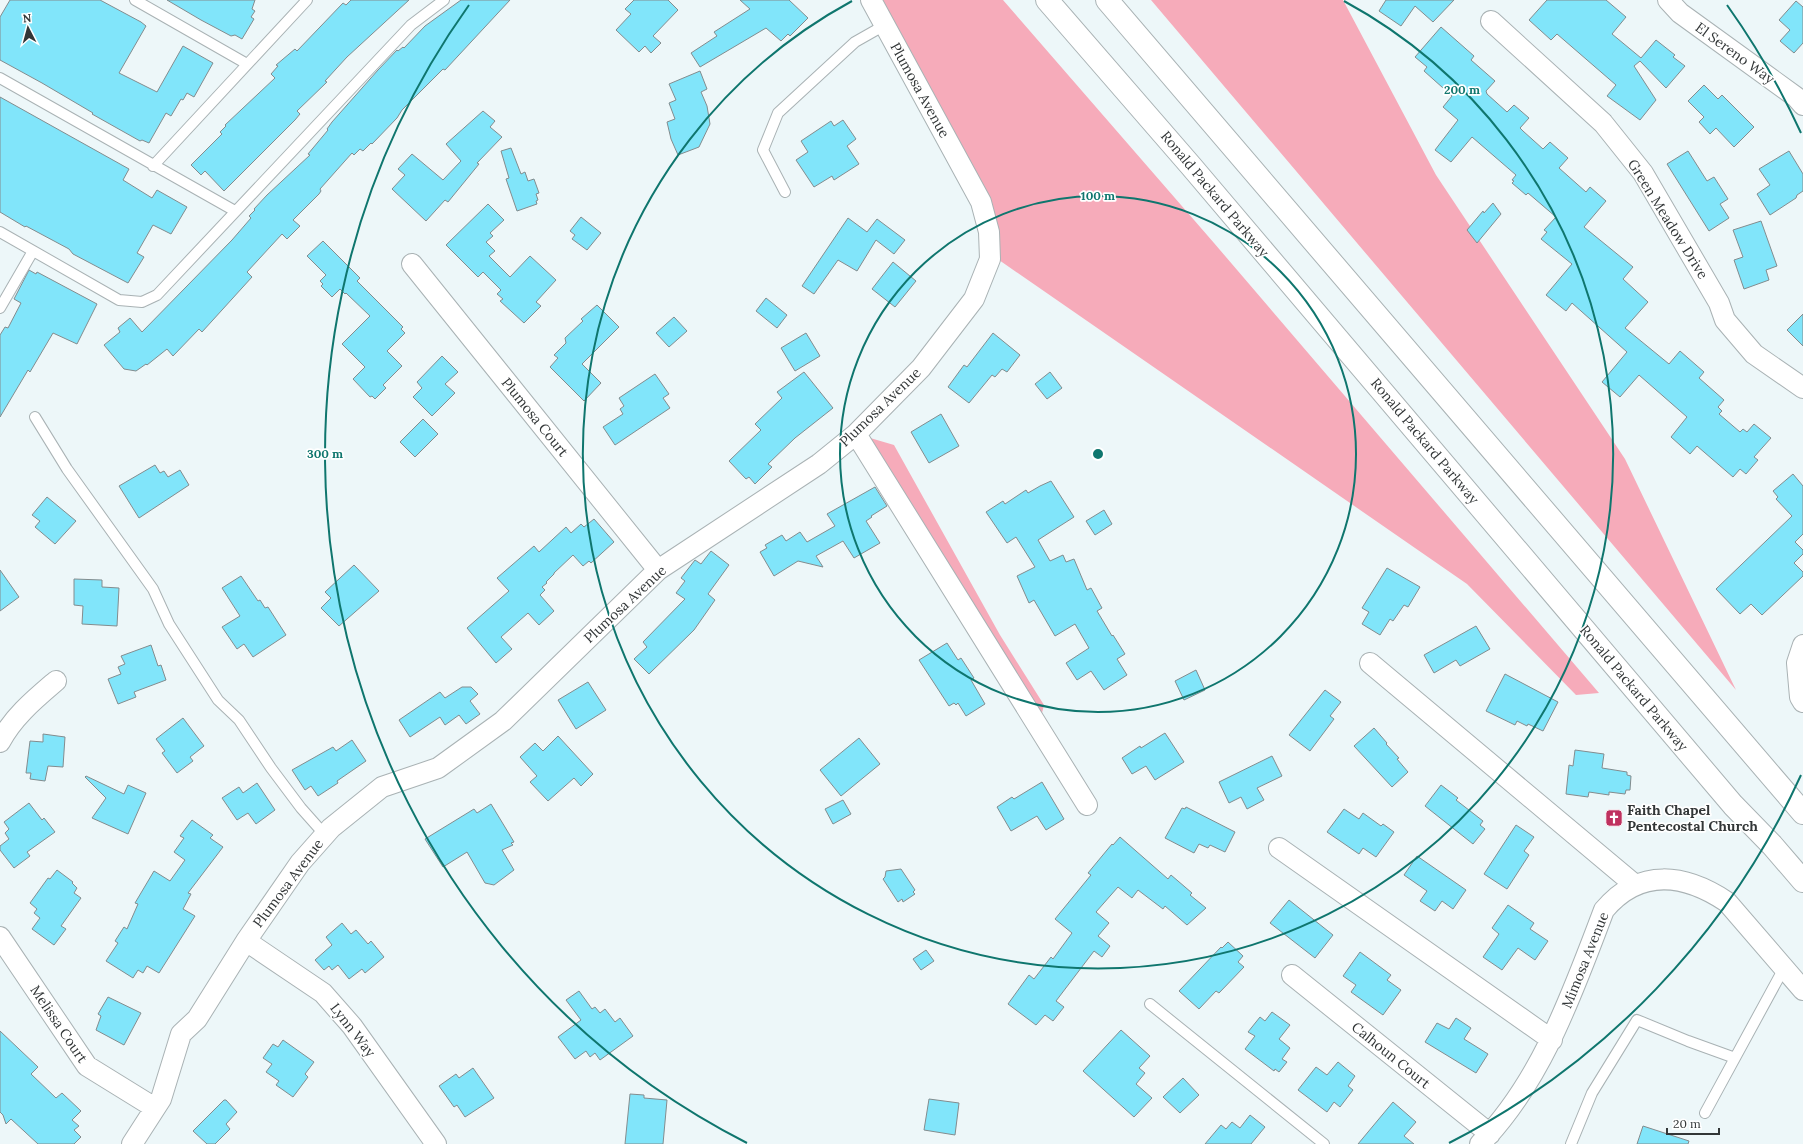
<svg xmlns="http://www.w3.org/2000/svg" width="1803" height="1144" font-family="Lora,serif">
	<rect width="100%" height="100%" fill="#edf7f9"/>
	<path fill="#f6abba" d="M881,0h122l211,243 385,450 -23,2 -109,-111 -468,-324z
		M1151,0h192l93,175 189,284 111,231z
		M860,435l34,10 106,190 44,70 -4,16z"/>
	<path fill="#81e5fa" stroke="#838c8e" d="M10,0h90l41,22 5,4 -27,47 38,19 26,-46 30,17 -19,34 -7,-4 -4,7 -2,-1 -10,17 -5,-3 -17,30 -7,-3 -2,1 -48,-27 1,-1 -51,-30 -42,-23v-43z
		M167,0h88l-3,9 3,2 -4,6 3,2 -12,20 -7,-4 -4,1 -30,-16z
		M351,0h58l-62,57 -22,24 2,1 -30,29 3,3 -5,6 -71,71 -19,-20 -4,4 -10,-10 31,-31 -2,-2 6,-6 -1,-1 50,-47 -4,-4 7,-8 -2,-1 19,-16 2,2 46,-48 3,2z
		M461,0h49l-65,70 -2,-1 -41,41 -5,8 -25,26 -1,-1 -8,8 -3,-2 -6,6 -2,-2 -32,36 1,2 -2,3 -26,26 7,6 -13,13 -5,-5 -35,38 5,5 -50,55 -3,-3 -26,27 -6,-7 -20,16 -1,-1 -10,7 -12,-2 -20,-24 16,-13 -2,-4 12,-10 12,14 90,-92 19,-22 -2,-2 6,-6 -1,-1 13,-14 43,-40 -2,-1 20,-24 -1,-1 5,-7 46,-52 19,-20 1,1 5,-4 1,1 21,-22z
		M634,0h34l10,10 -25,26 8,7 -10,10 -6,-7 -6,6 -23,-22 15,-16 -6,-5z
		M740,0h49l19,18 -18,18 -2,-2 -7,7 -15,-13 -66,39 -9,-14 26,-17 -3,-4 36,-23z
		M1386,0h68l-21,22 -18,-16 -14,20 -22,-15z
		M1547,0h59l20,17 -14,17 29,24 15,-18 19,15 -2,2 12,9 -19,22 -26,-27 -6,5 22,34 -16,20 -33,-24 9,-11 -59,-51 -6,6 -22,-20z
		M1796,1l7,6v36l-9,10 -14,-12 10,-11 -11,-10z
		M1441,27l33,29 -3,4 24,21 -9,10 1,3 20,18 7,-7 15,13 -9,10 3,3 20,18 7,-7 18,16 -9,10 27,24 4,-5 16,14 -22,26 49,40 -10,12 25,23 -23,26 44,36 11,-13 24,21 -5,6 25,22 -6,7 4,4 -3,3 21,18 3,-3 4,3 7,-8 17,14 -17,19 4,3 -12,14 -6,-5 -7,8 -36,-31 -7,8 -19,-17 16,-20 -48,-42 -19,22 -18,-15 25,-30 -55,-49 -6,8 -20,-16 26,-31 -31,-25 6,-7 -3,-2 12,-13 -28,-24 -2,2 -14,-12 2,-2 -2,-1 4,-5 -44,-38 -21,25 -16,-12 23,-30 -15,-13 9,-11 -28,-25 3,-4 -12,-10z
		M700,71l7,18 -6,3 6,14 3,18 -11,23 -21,8 -7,-16 -4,-17 8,-3 -6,-16 7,-3 -7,-16z
		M1704,85l14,14 4,-4 32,32 -20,20 -18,-19 -6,6 -11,-12 5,-5 -16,-16z
		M0,97l129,72 -6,11 29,18 5,-8 30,17 -16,27 -18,-9 -16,28 7,4 -16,26 -55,-29 -4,-5 -43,-23 -1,1 -25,-15z
		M483,111l12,10 -5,6 12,10 -25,26 2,1 -31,38 -3,-2 -19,21 -34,-32 13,-14 -7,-6 14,-15 31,26 18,-19 -15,-17z
		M843,120l13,19 -9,7 12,18 -25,16 -2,-4 -18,11 -18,-27 12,-8 -7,-11 30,-20 3,5z
		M511,148l10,26 4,-2 3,9 6,-2 5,14 -3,1 2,6 -2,1 1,3 -20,7 -11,-32 3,-1 -8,-27z
		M1688,151l19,30 7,-4 14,22 -8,5 9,14 -20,13 -42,-67z
		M1789,151l14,23v17l-6,4 -1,3 -26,17 -13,-21 13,-9 -11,-16z
		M1493,203l8,11 -24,29 -10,-13 16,-19 1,2z
		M488,204l16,16 -14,13 3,3 -7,6 9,9 -6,5 21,21 20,-21 26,24 -20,22 5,4 -17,17 -24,-22 3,-2 -6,-5 4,-4 -18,-18 -5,5 -32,-32z
		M581,217l20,16 -14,17 -15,-11 3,-4 -5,-4z
		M848,218l19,14 10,-13 28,21 -11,14 -18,-14 -19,31 -19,-11 -24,34 -12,-8z
		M1761,221l16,45 -11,4 3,10 -25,9 -10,-29 9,-3 -10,-27z
		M323,241l37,37 -3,3 46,46 -2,2 4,4 -18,18 15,15 -19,19 3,3 -11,11 -3,-3 -2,1 -17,-18 12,-12 -23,-23 28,-28 -24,-23 -1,1 -5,-5 -8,8 -11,-11 2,-2 -3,-3 6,-6 -19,-19z
		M893,262l23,19 -21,26 -23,-18z
		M29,270l7,4 1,-2 60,32 -20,40 -24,-11 -23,39 -2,-2 -28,47v-82l5,-8 3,1 13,-25 -7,-4z
		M766,298l21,17 -10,13 -21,-17z
		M597,305l22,22 -37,37 19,19 -17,18 -34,-34 8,-9 -4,-3 12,-12 -1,-5 18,-17 -2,-2z
		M1803,314v32l-16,-16z
		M674,317l13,14 -18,16 -13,-14z
		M806,333l14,23 -25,15 -14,-23z
		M993,333l27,22 -13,17 -5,-3 -7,8 -3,-2 -23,28 -21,-16 16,-22 3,2z
		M442,356l16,16 -13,12 10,9 -23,23 -19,-19 9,-9 -5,-6z
		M804,372l29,36 -38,30 -27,26 4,3 -17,17 -6,-7 -3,2 -17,-18 32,-31 -6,-6 27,-26 -5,-6z
		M1050,372l12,16 -15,11 -12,-15z
		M655,374l14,20 -6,4 7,10 -55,37 -12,-18 20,-13 -3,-5 4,-3 -5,-8z
		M941,414l18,32 -30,17 -18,-31z
		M423,419l15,15 -23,23 -15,-15z
		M155,465l5,8 4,-2 4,6 12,-7 9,15 -50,33 -20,-32z
		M1793,474l10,12v48l-8,8 8,8v4l-9,9 9,9v4l-41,39 -11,-11 -11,10 -24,-25 76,-73 -16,-17 2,-2 -5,-6z
		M1051,481l23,36 -36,23 12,21 13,-6 3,7 8,-3 13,31 4,-2 11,20 -5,3 15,25 1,-1 12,19 -8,5 10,16 -23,15 -13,-19 -14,9 -11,-17 23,-15 -14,-24 -20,12 -21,-36 -5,3 -12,-27 18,-9 -19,-30 -9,6 -21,-31 17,-11 2,3 21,-14 2,3 12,-7z
		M875,487l12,19 -16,10 1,1 -6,4 14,22 -26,15 -11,-17 -27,15 7,11 -25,-6 -24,15 -14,-24 7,-4 -2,-3 17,-10 4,6 14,-9 7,10 28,-16 -8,-12z
		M47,497l29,24 -21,23 -20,-17 5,-6 -8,-6z
		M1104,510l8,14 -17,11 -9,-14z
		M594,519l20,23 -23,21 -2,-2 -6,5 -10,-11 -19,18v1l-8,8 1,1 -5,4 3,3 -5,5 14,16 -15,14 -11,-12 -27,24 11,12 -16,14 -29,-35 42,-37 -12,-13 37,-32 5,6 27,-25 5,6 10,-9 3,3z
		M711,551l18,14 -21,29 7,6 -21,30 -45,44 -15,-15 13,-12 -4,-5 42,-43 -9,-6 9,-12 -4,-3 14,-18 6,4z
		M354,565l25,26 -40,35 -18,-18 10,-10 -6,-6z
		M1387,568l33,19 -12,20 -4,-2 -11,16 -3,-2 -10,16 -18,-11 7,-12 -7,-4z
		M0,570l19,27 -19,14z
		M241,576l17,25 2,-1 5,8 3,-1 18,28 -33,22 -9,-13 -7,5 -15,-22 18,-11 -18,-28z
		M74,579l28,1v7l17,1 -2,38 -35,-2 1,-18 -9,-1z
		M1476,626l14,23 -30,17 -4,-6 -22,13 -10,-18z
		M947,643l11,17 3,-2 13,20 -3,2 14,24 -19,12 -8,-13 -2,2 -2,-2 -5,3 -30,-46z
		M151,645l7,21 3,-1 5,15 -32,12 2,5 -18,7 -10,-25 13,-5 -3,-7 7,-3 -4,-8z
		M1196,670l9,20 -21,10 -9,-19z
		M1505,674l53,28 -15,29 -15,-7 -1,2 -10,-5 -2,4 -29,-14z
		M588,682l18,28 -30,19 -18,-29z
		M462,687h9l7,7 -8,7 10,13 -14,10 -7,-9 -14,10 -5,-8 -30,20 -11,-17 41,-28 5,6z
		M1325,690l16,12 -11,14 4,3 -24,32 -21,-16z
		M183,718l21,28 -14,11 3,4 -16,12 -15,-20 3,-2 -9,-12z
		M1374,728l13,15 -1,1 13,14 -2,1 11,13 -16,15 -38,-41z
		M1165,733l19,29 -29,18 -9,-14 -14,8 -10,-16 18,-12 1,2z
		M43,734l22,3 -2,30 -15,-1 -3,15 -15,-2 1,-6h-5l4,-32 13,1z
		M558,736l35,38 -12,12 -7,-8 -26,23 -18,-19 7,-6 -17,-19 15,-14 8,8z
		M859,738l21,26 -39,32 -21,-26z
		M352,740l14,21 -29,20 1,2 -20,13 -7,-10 -6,4 -13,-20 41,-23 3,4z
		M1575,750l29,4 -2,14 25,4v3l4,1 -1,14h-4l-1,4 -16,-2v3l-20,-3 -1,5 -22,-3 3,-29 4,1z
		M1272,756l10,20 -25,12 7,12 -17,9 -6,-12 -12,6 -10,-21z
		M86,776l38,18 4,-9 18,8 -18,41 -36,-16 14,-20 -21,-21z
		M1042,782l22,37 -18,11 -9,-14 -26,15 -14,-24 15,-10 2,2z
		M257,783l18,27 -19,14 -8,-11 -11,7 -15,-22 17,-11 4,6z
		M1441,785l17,13 -2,2 27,21 -3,4 5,4 -12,15 -48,-38z
		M843,800l8,14 -18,10 -8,-15z
		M29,803l13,17 2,-2 11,14 -28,20 3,4 -16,12 -14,-18v-4l9,-7 -4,-6 4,-4 -5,-7z
		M491,804l23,38 -3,1 2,2 -11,5 12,20 -20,15 -9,-2 -18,-31 -24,15 -18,-28 49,-30 3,4z
		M1186,807l49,25 -10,20 -15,-7 -2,3 -9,-4 -5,9 -29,-15 17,-30 3,1z
		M1344,809l15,10 4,-6 18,13 2,-2 11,8 -18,25 -13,-9 -4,6 -32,-22z
		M192,820l21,15 -3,3 13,9 -35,46 3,1 -8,15 12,7 -36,57 -12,-7 -4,7 -5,-3 -5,8 -27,-17 12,-18 -3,-2 9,-14 3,2 11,-25 -3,-1 19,-32 16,10 15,-21 -11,-8 10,-14 -4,-2z
		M1516,825l18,12 -10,14 5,4 -22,34 -23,-15z
		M1120,837l48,42 3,-4 21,18 -2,2 16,13 -19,17 -22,-19 -2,3 -25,-19 -6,8 -14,-11 -22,25 13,11 -11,13 12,10 -8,11 -8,-6 -38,50 8,6 -11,14 -8,-6 -9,10 -28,-21 21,-29 5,4 17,-22 2,2 19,-26 -17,-14 36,-44 -3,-2 24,-29 1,1z
		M1417,856l49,34 -13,19 -11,-8 -7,10 -15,-10 7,-10 -23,-16z
		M901,869l14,21 -2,2 2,2 -12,8 -1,-3 -4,3 -15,-23 2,-2 1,-6z
		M57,870l16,12 -1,1 5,5 -3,5 7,5 -20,28 5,3 -12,16 -22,-16 8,-11 -6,-5 3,-4 -7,-6 18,-25 2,1z
		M1289,900l44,35 -18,23 -45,-35z
		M1508,905l26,18 -4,6 18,12 -13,19 -17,-12 -16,22 -19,-13 16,-23 -7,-6z
		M342,923l9,11 5,-4 12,14 3,-3 13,16 -19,16 -3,-4 -13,10 -11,-14 -6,5 -3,-4 -5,4 -9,-10 17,-15 -6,-8z
		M1228,942l15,14 -5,6 6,5 -25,26 -3,-2 -17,18 -20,-18 42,-44 1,1z
		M926,950l8,11 -13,9 -8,-11z
		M1360,952l31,23 -4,5 14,10 -18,25 -32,-23 5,-7 -13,-9z
		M579,991l13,18 3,-2 5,6 5,-4 10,13 5,-4 13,18 -33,24 -5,-7 -5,4 -4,-6 -11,8 -17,-22 23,-17 -15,-20z
		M108,997l33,16 -17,32 -28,-15 5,-14 -3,-2z
		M1272,1012l18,13 -11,14 11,9 -8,11 5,3 -8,10 -4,-3 -1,2 -29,-22 10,-13 -7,-4 12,-15 5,4z
		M1456,1018l15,10 -7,11 24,15 -12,19 -51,-31 12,-19 12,6z
		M1121,1030l29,26 -11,12 6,5 -9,11 16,14 -18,19 -51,-46z
		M0,1031l38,36 -7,7 25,24 6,-5 19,18 -9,9 7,6 -5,4 7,7 -7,7h-36l-27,-25 -5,5 -3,-9 -3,-3z
		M283,1040l31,22 -9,12 3,3 -15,20 -17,-12 3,-4 -13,-9 6,-8 -9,-6 10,-14 5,3z
		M1338,1062l17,14 -7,10 5,4 -13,17 -6,-5 -7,10 -29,-22 18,-23 11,8z
		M473,1068l21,30 -29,19 -8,-12 -3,2 -15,-21 17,-12 3,4z
		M1183,1078l16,17 -19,18 -17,-16z
		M630,1094l14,1v3l23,2 -4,44h-38z
		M929,1099l30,4 -4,32 -31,-5z
		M224,1100h2l11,12 -11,12 4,5 -15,15h-8l-14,-13z
		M1393,1102l23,20 -12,14 10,8h-56z
		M1250,1115l15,12 -14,17h-46l16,-19 5,4 6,-7 8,6z
		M1643,1126l46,15 -1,3h-51z"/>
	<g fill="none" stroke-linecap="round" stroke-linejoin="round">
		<defs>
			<path id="lane" d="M135,0l112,64
				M0,78l235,133
				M153,166l154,-166
				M785,192l-22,-42 15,-37 77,-71 30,-17
				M0,232l119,68 23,2 15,-7 254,-270 33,-25
				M0,308l33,-57
				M35,417l32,52 86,120 16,35 49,76 21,20 32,48 30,40 24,27
				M1150,1004l174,140
				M1705,1113l79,-145
				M1571,1144l21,-51 45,-73 51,21 47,17"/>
			<path id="street" d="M1668,0l12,13 116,84 7,8
				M1491,21l112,102 40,50 76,130 6,17 29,34 49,34
				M412,264l246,306
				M856,434l231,371
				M1803,645l-6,18 3,34 3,5
				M1370,663l265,222
				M0,742c13,-25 35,-43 56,-61
				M1279,848l273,192
				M0,937l87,129 68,42
				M246,941l77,52 29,33 84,118
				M1292,975l198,159
				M132,1144l29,-45 20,-65 16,-15 49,-78 54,-78 31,-35 51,-41 56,-19 65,-47 155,-151 161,-106 37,-30 65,-66 53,-69 16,-40 -1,-27 -8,-30 -110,-202
				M1480,1144c62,-63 93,-153 124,-234 36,-43 81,-36 123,-8l76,88"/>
			<path id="highway" d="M1047,0l144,166 542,639 39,40 31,36
				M1107,0l696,813"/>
		</defs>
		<use href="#lane" stroke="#a9b2b4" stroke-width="12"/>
		<use href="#street" stroke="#a9b2b4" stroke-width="22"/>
		<use href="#highway" stroke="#a9b2b4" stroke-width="24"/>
		<use href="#lane" stroke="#fff" stroke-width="10"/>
		<use href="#street" stroke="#fff" stroke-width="20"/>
		<use href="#highway" stroke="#fff" stroke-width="22"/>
	</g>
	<g fill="none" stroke="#0f766e" stroke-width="2">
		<circle cx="1098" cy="454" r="258"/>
		<path d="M1344 1A515 515 0 1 1 852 1"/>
		<path d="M1801 775A773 773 0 0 1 1449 1143M747 1143A773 773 0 0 1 469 5M1727 5A773 773 0 0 1 1801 133"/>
	</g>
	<defs>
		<symbol id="church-square" viewBox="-11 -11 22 22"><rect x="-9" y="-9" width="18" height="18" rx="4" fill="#bf315f" stroke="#fff"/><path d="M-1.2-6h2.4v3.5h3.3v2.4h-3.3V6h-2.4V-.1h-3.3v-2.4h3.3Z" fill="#fff"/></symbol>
	</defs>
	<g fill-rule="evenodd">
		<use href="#church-square" x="1604" y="808" width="20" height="20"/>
	</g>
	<g text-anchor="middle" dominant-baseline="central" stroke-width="3.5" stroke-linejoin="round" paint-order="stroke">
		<g font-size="14" fill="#323637" stroke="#fff">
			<text transform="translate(1735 53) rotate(36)">El Sereno Way</text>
			<text transform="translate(920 90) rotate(61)">Plumosa Avenue</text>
			<text transform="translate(1215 194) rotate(50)">Ronald Packard Parkway</text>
			<text transform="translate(1668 219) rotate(58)">Green Meadow Drive</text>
			<text transform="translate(880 407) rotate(-44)">Plumosa Avenue</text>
			<text transform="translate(535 417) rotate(51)">Plumosa Court</text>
			<text transform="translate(1425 441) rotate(50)">Ronald Packard Parkway</text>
			<text transform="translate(625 604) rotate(-43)">Plumosa Avenue</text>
			<text transform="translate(1634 688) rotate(50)">Ronald Packard Parkway</text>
			<text transform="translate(288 883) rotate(-53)">Plumosa Avenue</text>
			<text transform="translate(1585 960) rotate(-68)">Mimosa Avenue</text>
			<text transform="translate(59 1024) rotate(56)">Melissa Court</text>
			<text transform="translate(353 1030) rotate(52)">Lynn Way</text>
			<text transform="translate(1391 1055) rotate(39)">Calhoun Court</text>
		</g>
		<g font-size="14" font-weight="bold" fill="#323637" stroke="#fff" text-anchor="start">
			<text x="1627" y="810">Faith Chapel<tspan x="1627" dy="16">Pentecostal Church</tspan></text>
		</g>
	</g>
	<circle cx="1098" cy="454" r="6" fill="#0f766e" stroke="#fff" stroke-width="2"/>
	<g font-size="12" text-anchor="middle" font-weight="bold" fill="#0f766e" stroke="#fff" stroke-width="3.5" stroke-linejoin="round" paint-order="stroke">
		<text x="1462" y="94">200 m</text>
		<text x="1098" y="200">100 m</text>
		<text x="325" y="458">300 m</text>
	</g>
	<g transform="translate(28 28) rotate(354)" stroke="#ffffff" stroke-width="3" paint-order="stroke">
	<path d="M0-3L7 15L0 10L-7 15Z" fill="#323637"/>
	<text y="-6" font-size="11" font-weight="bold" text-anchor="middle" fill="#323637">N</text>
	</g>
	<path d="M1667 1128v6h52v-6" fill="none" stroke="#323637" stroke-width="2"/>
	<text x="1673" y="1128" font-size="12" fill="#323637" stroke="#ffffff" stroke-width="3" paint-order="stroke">20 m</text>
</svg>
